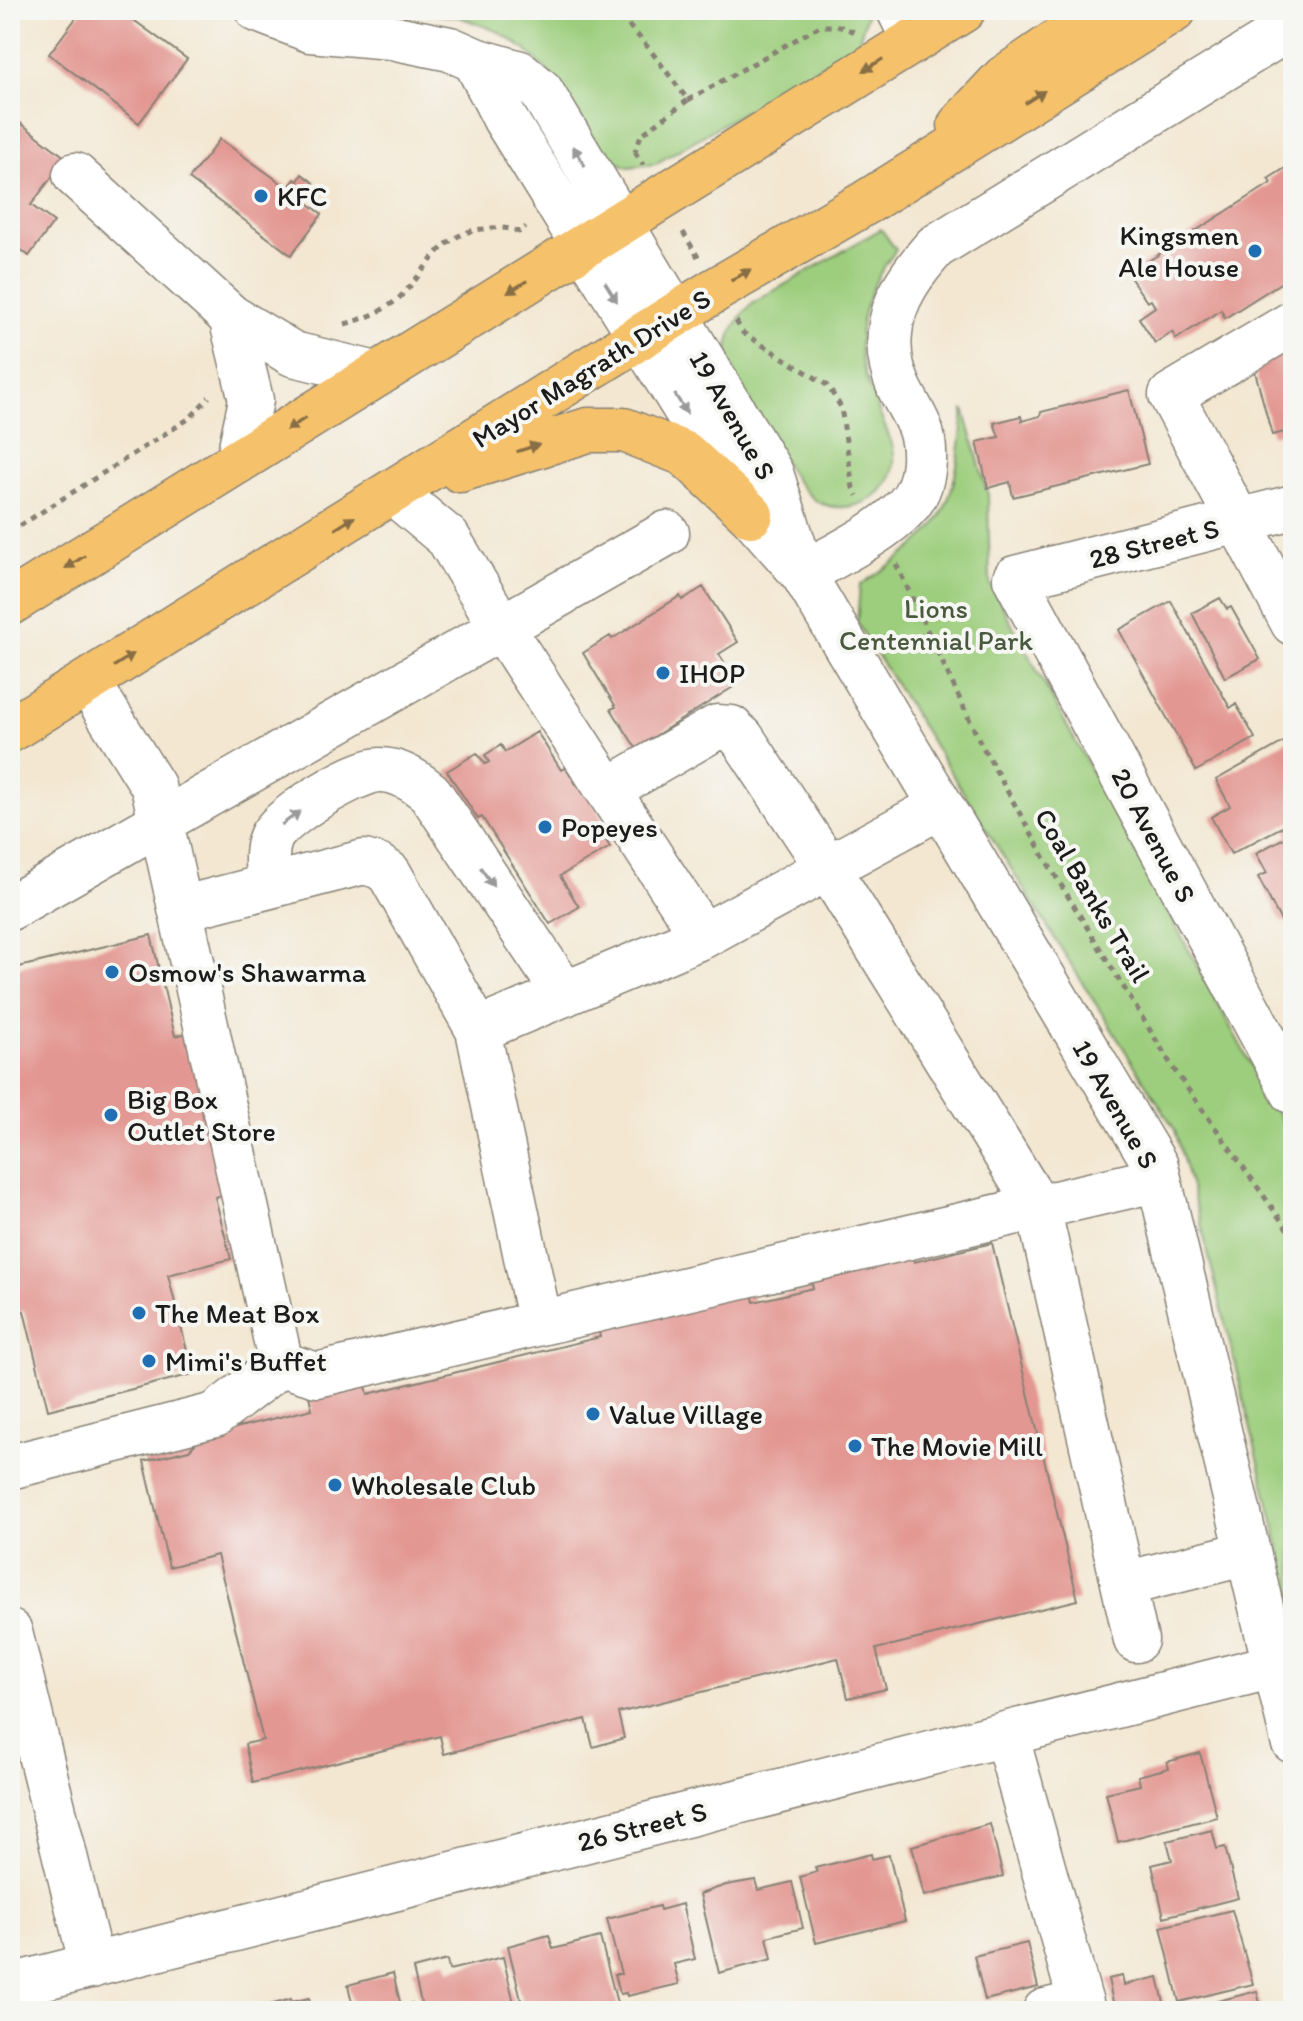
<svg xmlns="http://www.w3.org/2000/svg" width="1303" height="2021" font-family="Itim,sans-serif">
	<rect width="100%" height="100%" fill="#f6f6f2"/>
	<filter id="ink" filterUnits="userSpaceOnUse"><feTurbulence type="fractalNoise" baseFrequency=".0125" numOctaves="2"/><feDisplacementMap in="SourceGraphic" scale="16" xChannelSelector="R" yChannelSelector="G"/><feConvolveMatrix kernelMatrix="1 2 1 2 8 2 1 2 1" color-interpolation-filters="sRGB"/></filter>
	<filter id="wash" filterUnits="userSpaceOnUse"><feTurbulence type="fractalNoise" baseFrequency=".006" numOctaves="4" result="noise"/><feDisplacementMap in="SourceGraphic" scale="32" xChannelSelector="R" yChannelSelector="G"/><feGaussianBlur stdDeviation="1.8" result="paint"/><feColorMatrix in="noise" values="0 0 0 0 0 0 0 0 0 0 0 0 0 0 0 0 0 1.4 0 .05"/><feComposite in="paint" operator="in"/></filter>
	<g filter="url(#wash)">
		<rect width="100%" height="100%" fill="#f3e7d1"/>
		<path fill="#9dce7d" stroke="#5c754c" stroke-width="2" d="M396,10h472l-10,34 -203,120 -27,3 -21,-9 -55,-82 -26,-26 -27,-18 -39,-15z
			M881,229l15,21c-27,34 -44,78 -32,121 4,15 12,31 17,46 6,15 15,30 13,47 -4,34 -46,53 -76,38 -9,-5 -15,-13 -22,-21l-68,-110c-3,-29 4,-48 25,-68z
			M964,409l24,86 2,89 303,558v461l-92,-379 -26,-94 -318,-507 3,-38c26,-17 63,-40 80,-68 18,-32 20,-72 24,-108z"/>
		<g id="blocks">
			<path fill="#e39792" d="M82,10h62l-9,11 52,38 -48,64 -90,-69z
				M10,115l56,43 -35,47 23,17 -25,34 -19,-15z
				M220,139l68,49 7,-9 3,2 4,-7 12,9 -4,6 3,2 -8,10 17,13 -31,41 -102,-76z
				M1293,163v112l-68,43 -4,-8 -45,29 -4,-7 -17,11 -16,-25 16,-11 -4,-7 -4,2 -19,-28 143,-91 -3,-4z
				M1293,350v80l-21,5 -20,-75z
				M1129,390l19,74 -135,33 -3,-15 -22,6 -11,-46 22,-5 -5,-14 27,-7 1,5 18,-5 1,-4z
				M703,587l35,55 -19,12 19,30 -102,64 -25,-39 5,-2 -33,-54 27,-17 2,3 68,-43 2,4z
				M1220,598l7,11 4,-2 29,52 -35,19 -33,-65z
				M1171,601l59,107 6,-4 19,34 -59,33 -77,-141z
				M537,732l24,38 5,-2 10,16 3,-3 27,43 -7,5 11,18 -50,29 19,31 -29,17 -68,-107 -4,2 -31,-48 30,-18 8,11 4,-2 -4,-7 16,-10 4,7z
				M1287,740l6,11v70l-62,33 -20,-37 19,-11 -14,-26z
				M1293,827v91l-11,5 -24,-46 9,-4 -11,-20 32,-17 -2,-5z
				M151,935l24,101 17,-4 40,161 -17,4 16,62 -63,16 25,99 -145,36 -24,-99 -14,3v-363l5,17z
				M992,1243l86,357 -202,49 10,40 -38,9 -10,-40 -220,55 6,25 -31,9 -7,-28 -142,35 -4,-18 -187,47 -8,-39 18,-4 -46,-185 -48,12 -25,-106 45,-11 14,-14 109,-27 -4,-17 56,-14 4,16 232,-57 -3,-16 153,-36 4,17 59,-14 -4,-19 102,-24 3,17z
				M1200,1753l17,64 -99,25 -12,-49 34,-8 -2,-9 31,-8 -2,-6z
				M990,1824l13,52 -79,20 -12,-50z
				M1212,1830l5,19 8,-2 13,51 -74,19 -12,-52 20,-5 -5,-19z
				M871,1854l1,5 17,-4 16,66 -89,22 -16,-66 17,-5 -2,-4z
				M755,1880l3,10 34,-8 11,46 -36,9 5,22 -53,14 -19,-79 26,-9z
				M682,1904l13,55 -21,5 5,20 -52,12 -1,-3 -6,1 -5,-20h6l-14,-55 52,-13 1,4z
				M1232,1910l21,74 -74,18 -18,-75z
				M549,1935l4,14 47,-12 19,74h-95l-16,-65z
				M1027,1943l11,44 -53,13 -11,-44z
				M503,1957l13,54h-93l-10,-42 34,-9 2,10z
				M393,1973l8,33 11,-3 2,8h-60l-6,-26z
				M1122,1976l2,9 34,-8 7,30 -17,4h-33l-7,-32z
				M1257,1991l5,20h-80v-1z
				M309,1998l3,13h-63l42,-12 1,3z"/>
		</g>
	</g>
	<g filter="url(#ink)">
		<use href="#blocks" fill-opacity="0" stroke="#888276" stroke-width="2"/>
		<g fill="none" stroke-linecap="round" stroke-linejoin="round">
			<defs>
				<path id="minor" d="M258,10l52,20 81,7 59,12 25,11 45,13 21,18 230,382 27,85
					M899,10l15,30
					M475,60l30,59 246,396 52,59 353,592 137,575
					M75,175l156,142 62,37 83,20
					M231,317l20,83 -13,61
					M1293,323l-122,72 122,228
					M394,493l54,45 54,90 201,308
					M1293,507l-278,71 278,514
					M803,574c32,-19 78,-40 103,-67 20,-20 22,-56 13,-81 -6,-14 -14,-26 -20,-39 -7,-16 -11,-36 -9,-54 2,-34 24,-62 45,-86l358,-221
					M608,790l109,-63 14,1 11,10 86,130 210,339 98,433
					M269,886c-1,-16 -5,-33 2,-49 9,-20 86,-67 109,-67 18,0 37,12 50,23l135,201
					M10,908l657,-375
					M180,909l184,-47 14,4 11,7 89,157 225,-94 238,-130
					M478,1030l62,293
					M281,1364l36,11 842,-196
					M10,1467l205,-52 66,-51 -128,-578 -65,-104
					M1124,1584l124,-31
					M10,1632l82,334
					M1006,1734l77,277
					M10,1986l1264,-320
					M1045,2011l36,-9"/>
				<path id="major" d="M960,125l44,-47 99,-68
					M460,470l128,-40h36l61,24 66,61
					M10,603l953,-593
					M10,730l707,-441 150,-87 307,-192"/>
			</defs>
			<use href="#minor" stroke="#888276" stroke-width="47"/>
			<use href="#major" stroke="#888276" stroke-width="47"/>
			<path stroke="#888276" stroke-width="5" stroke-dasharray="6 6" stroke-linecap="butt" d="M610,10c26,16 58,65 78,90l-47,35 -6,17
				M688,100l132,-74h19l16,6
				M635,152l8,13
				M683,232l15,25
				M736,321l7,12 84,52 14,22 12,81 4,8
				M345,324c19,-5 40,-13 55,-27 28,-27 40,-64 83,-68 12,-2 25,-2 36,3l7,-5
				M10,532l180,-114 19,-21
				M896,564l85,180 66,118 128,209 118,166"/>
			<use href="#minor" stroke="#fff" stroke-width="44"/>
			<use href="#major" stroke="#f5c16b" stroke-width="44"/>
		</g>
		<defs><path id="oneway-solid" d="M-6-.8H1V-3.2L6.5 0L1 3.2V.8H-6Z" transform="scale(2)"/></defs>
		<g fill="#886e44">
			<use href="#oneway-solid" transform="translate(873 65) rotate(148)"/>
			<use href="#oneway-solid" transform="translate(1035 97) rotate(-32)"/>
			<use href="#oneway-solid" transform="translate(741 275) rotate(-30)"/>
			<use href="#oneway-solid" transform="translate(517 287) rotate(148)"/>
			<use href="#oneway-solid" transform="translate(296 424) rotate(148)"/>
			<use href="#oneway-solid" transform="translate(528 448) rotate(-18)"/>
			<use href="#oneway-solid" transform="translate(345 523) rotate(-32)"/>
			<use href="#oneway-solid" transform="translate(75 562) rotate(148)"/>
			<use href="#oneway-solid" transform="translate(124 660) rotate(-32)"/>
		</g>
		<g fill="#999">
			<use href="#oneway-solid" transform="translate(579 156) rotate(-121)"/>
			<use href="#oneway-solid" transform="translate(611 292) rotate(58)"/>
			<use href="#oneway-solid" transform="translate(681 404) rotate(58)"/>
			<use href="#oneway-solid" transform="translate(291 818) rotate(-36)"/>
			<use href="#oneway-solid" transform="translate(487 877) rotate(56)"/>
		</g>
	</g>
	<g fill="#1f6fb2" stroke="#f6f6f2" stroke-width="3">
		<circle cx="261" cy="196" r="8"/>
		<circle cx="1255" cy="251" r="8"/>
		<circle cx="663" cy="673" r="8"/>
		<circle cx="545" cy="827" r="8"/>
		<circle cx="112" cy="972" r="8"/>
		<circle cx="111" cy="1115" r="8"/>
		<circle cx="139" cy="1313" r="8"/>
		<circle cx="149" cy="1361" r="8"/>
		<circle cx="593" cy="1414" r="8"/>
		<circle cx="855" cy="1446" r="8"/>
		<circle cx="335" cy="1485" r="8"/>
	</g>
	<g text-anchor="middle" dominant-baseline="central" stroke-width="8" stroke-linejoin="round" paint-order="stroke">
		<g font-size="28" fill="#1c1c1c" stroke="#f6f6f2" text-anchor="start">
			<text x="277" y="196">KFC</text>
			<text x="1239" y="235" text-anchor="end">Kingsmen<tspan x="1239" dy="32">Ale House</tspan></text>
			<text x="679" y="673">IHOP</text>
			<text x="561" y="827">Popeyes</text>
			<text x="128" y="972">Osmow's Shawarma</text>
			<text x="127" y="1099">Big Box<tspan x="127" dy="32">Outlet Store</tspan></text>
			<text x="155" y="1313">The Meat Box</text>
			<text x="165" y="1361">Mimi's Buffet</text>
			<text x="609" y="1414">Value Village</text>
			<text x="871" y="1446">The Movie Mill</text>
			<text x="351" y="1485">Wholesale Club</text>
		</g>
		<g font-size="28" fill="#1c1c1c" stroke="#f6f6f2">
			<text transform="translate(591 368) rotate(-32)">Mayor Magrath Drive S</text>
			<text transform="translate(733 415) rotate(60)">19 Avenue S</text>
			<text transform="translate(1154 543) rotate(-14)">28 Street S</text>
			<text transform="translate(1154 835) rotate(62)">20 Avenue S</text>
			<text transform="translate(1093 895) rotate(59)">Coal Banks Trail</text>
			<text transform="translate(1116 1104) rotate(60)">19 Avenue S</text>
			<text transform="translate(642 1826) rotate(-14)">26 Street S</text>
		</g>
		<g font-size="28" fill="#495a3e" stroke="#f6f6f2">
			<text x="936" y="608">Lions<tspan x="936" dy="32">Centennial Park</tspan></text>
		</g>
	</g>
	<rect width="1303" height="2021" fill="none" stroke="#f6f6f2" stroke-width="40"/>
</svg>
